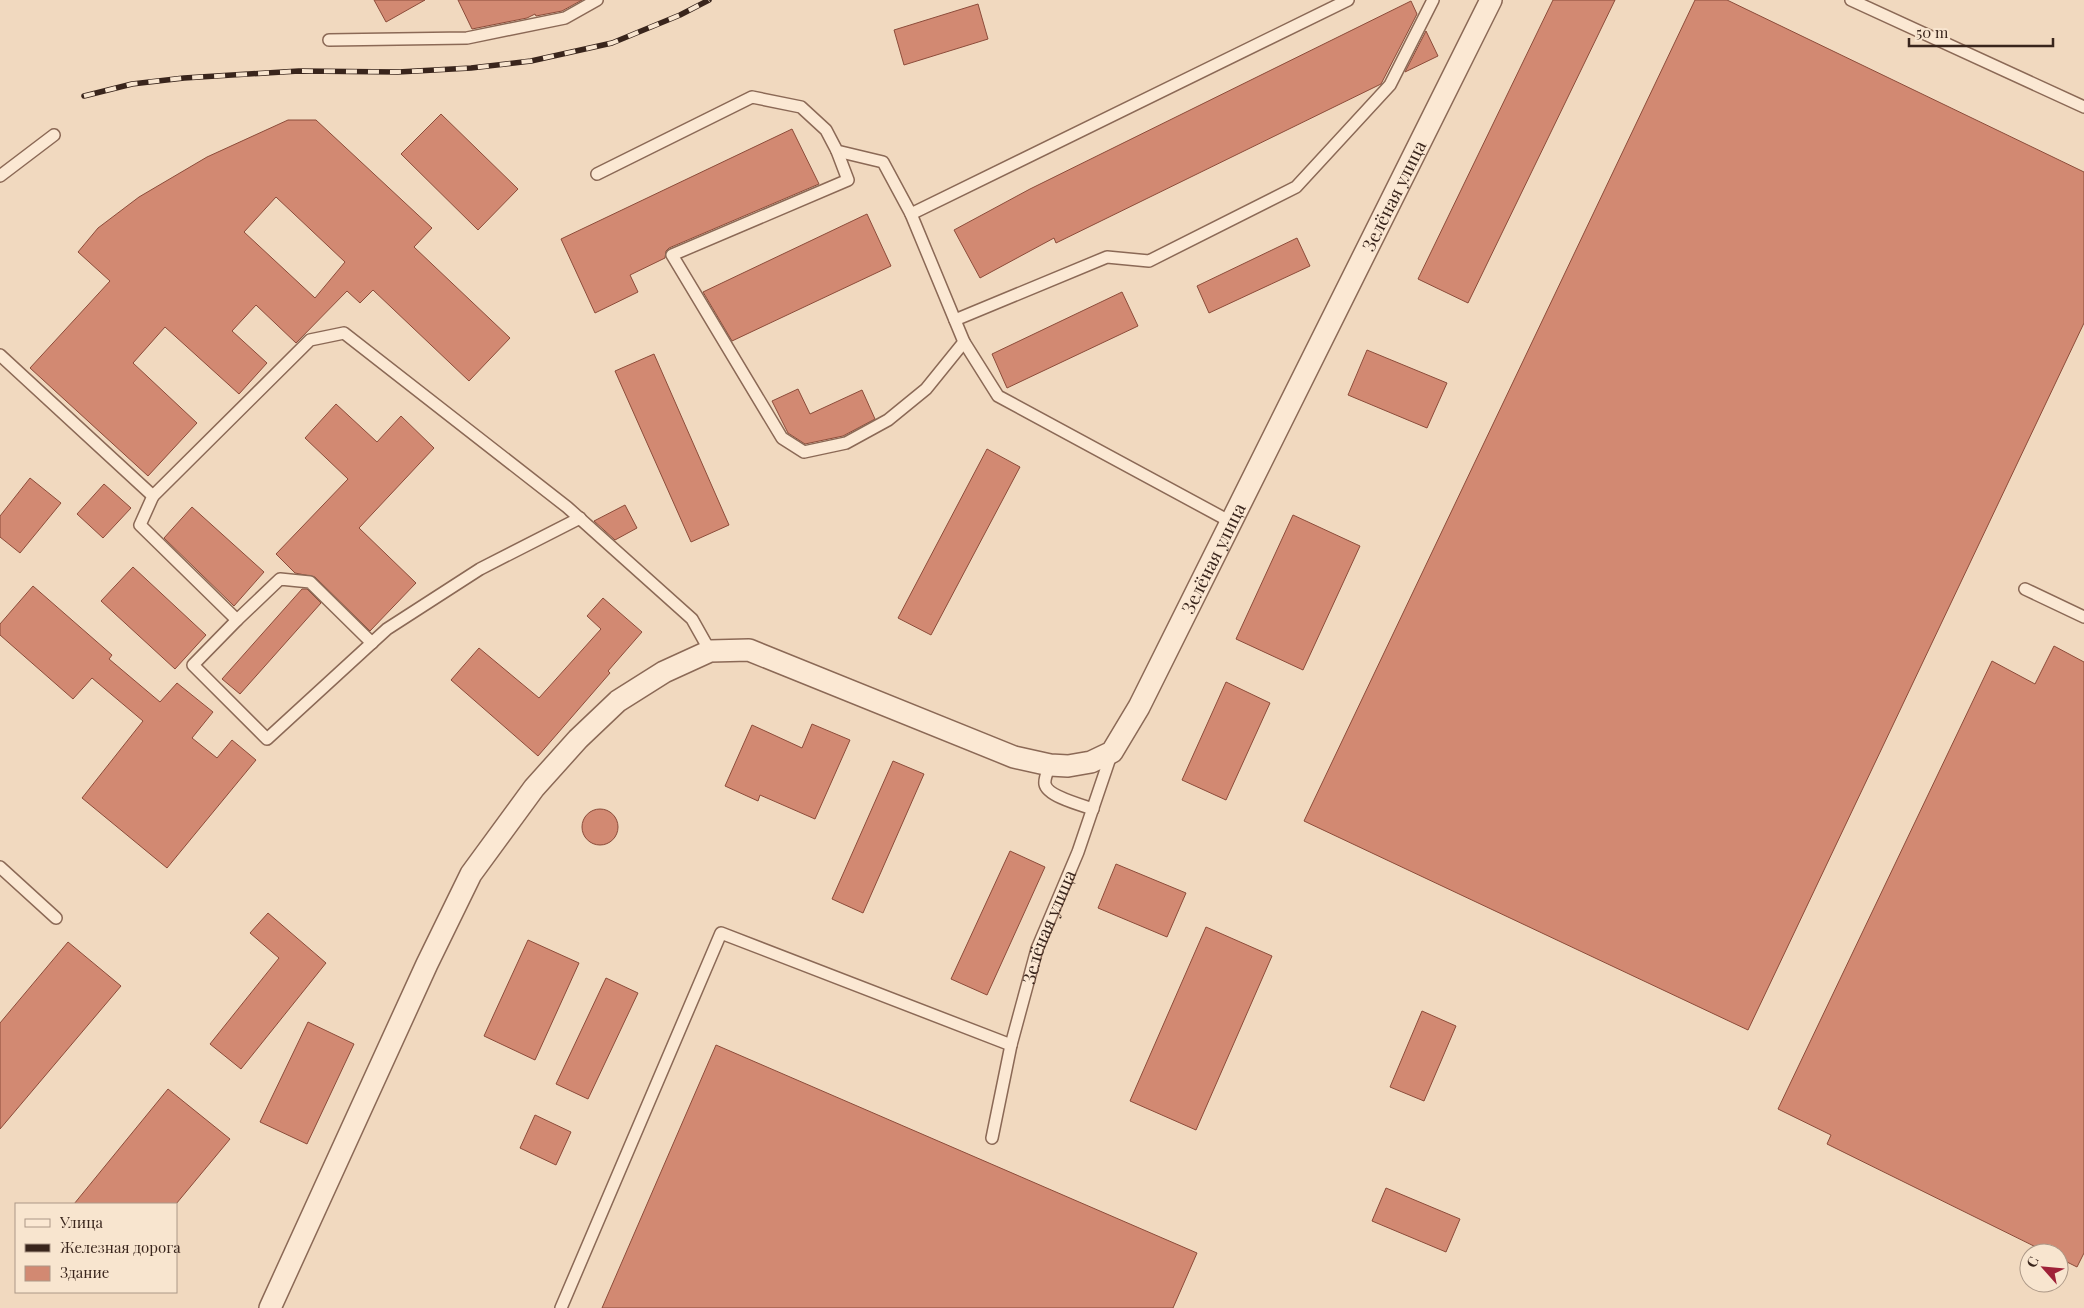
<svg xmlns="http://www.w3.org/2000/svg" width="2084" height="1308" font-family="'Playfair Display',serif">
	<rect width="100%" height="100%" fill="#f1d9bf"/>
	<path fill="#d28972" stroke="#8c4c3a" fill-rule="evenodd" d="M374,0h51l-39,22z
		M458,0h124l-20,11 -26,5 -1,-2 -8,4 -55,11z
		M1553,0h62l-147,303 -50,-24z
		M1695,0h32l357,172v151l-336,707 -444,-209z
		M1411,1l6,13 -36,70 -325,159 -2,-5 -74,40 -26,-48 76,-41z
		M978,4l10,35 -84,26 -10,-35z
		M1426,31l12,25 -33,16z
		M441,114l77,75 -40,41 -77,-76z
		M288,120h28l116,108 -18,19 96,91 -41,43 -96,-91 -13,13 -13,-12 -51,52 -40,-38 -24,26 35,32 -28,31 -74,-67 -32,36 64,60 -49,53 -118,-108 80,-87 -32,-29 20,-24 41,-31 68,-40zM276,197l69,65 -30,36 -71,-66z
		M792,129l27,55 -150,64 -3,3 -1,7 -35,17 8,17 -43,21 -34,-74z
		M867,214l24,52 -159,75 -29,-49z
		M1297,238l13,28 -101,47 -12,-27z
		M1122,292l16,34 -131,62 -15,-34z
		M1367,350l80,33 -20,45 -79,-33z
		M654,354l75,171 -38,17 -76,-171z
		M798,389l12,25 52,-24 13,29 -32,17 -38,8 -17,-11 -16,-32z
		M336,404l41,38 24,-26 33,32 -75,80 57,55 -46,48 -55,-54 -20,-4 -19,-19 72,-75 -43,-41z
		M987,449l33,18 -89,168 -33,-17z
		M30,478l31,25 -41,50 -20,-16v-21z
		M104,484l27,24 -28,30 -26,-24z
		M625,505l12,23 -22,12 -21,-19z
		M192,507l72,65 -30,34 -70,-68z
		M1293,515l67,31 -57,124 -67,-31z
		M133,567l73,68 -31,34 -74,-68z
		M33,586l79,69 -3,4 51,43 17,-19 36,29 -21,26 25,20 15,-18 24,20 -89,108 -85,-70 61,-77 -51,-43 -19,21 -73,-64v-11z
		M302,589h5l14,14 -81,91 -18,-15z
		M603,598l39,34 -34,39 2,2 -72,83 -87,-76 28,-32 60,50 62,-69 -14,-13z
		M2054,646l30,16v591l-7,14 -18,-9v-5h-11l-221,-109 4,-9 -53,-26 214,-448 43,23z
		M1226,682l44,21 -44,97 -44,-20z
		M812,724l38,16 -35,79 -55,-24 -2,6 -33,-15 27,-61 50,23z
		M893,761l31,13 -61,139 -31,-14z
		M582 827a18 18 0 1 1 36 0a18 18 0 1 1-36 0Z
		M1010,851l35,16 -58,128 -36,-16z
		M1116,864l70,29 -19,44 -69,-29z
		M268,913l58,50 -85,106 -31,-25 69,-86 -29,-25z
		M1206,927l66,29 -76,174 -66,-29z
		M528,940l51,23 -44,97 -51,-24z
		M68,942l53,44 -121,143v-106z
		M606,978l32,15 -50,106 -32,-15z
		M1422,1011l34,15 -32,75 -34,-14z
		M308,1022l46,22 -47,100 -47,-22z
		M716,1045l481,208 -24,55h-571z
		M168,1089l62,50 -54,65h-102z
		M535,1115l36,17 -15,33 -36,-17z
		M1386,1188l74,31 -14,33 -74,-31z"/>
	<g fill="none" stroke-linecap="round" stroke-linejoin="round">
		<defs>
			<g id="lane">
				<path d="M1851,0l233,107"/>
				<path d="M329,40l138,-2 98,-20 32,-18"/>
				<path d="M837,151l11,29 -176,75 110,183 22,14 42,-9 42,-23 38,-31 38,-47"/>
				<path d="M597,174l155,-77 49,10 25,23 11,21 46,11 28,52 53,128 34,54 233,126"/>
				<path d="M0,176l54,-41"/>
				<path d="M911,214l437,-214"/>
				<path d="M955,320l152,-63 42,4 147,-74 94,-102 43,-85"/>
				<path d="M0,355l153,141 157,-156 34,-7 223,174 125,112 18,32"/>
				<path d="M153,496l-13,29 97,95 -44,45 74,74 120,-110 93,-60 100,-51"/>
				<path d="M2025,589l59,28"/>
				<path d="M237,620l43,-41 30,3 62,61"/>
				<path d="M1050,765c-2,6 -6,13 -5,19 2,12 36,21 48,25"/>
				<path d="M0,867l56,51"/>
				<path id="s1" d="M992,1138l19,-93 26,-96 41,-97 34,-100"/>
				<path d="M561,1308l160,-375 290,112"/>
			</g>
			<g id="street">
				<path id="s2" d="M270,1308l157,-344 44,-90 63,-86 44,-49 40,-38 46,-29 46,-21 39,-1 265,107 36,8 18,1 23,-4 21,-10 27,-45 352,-707"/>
			</g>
		</defs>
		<use href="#lane" stroke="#8b6956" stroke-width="14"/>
		<use href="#street" stroke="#8b6956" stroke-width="24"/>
		<use href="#lane" stroke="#fbe8d3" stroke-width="11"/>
		<use href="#street" stroke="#fbe8d3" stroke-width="21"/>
		<defs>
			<path id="rail" d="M84,96l48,-12 52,-6 115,-7 99,1 73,-4 60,-7 81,-18 68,-28 29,-15"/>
		</defs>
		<use href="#rail" stroke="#39251c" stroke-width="5.5"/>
		<use href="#rail" stroke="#f8e5cf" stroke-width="4" stroke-dasharray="11" stroke-linecap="butt"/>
	</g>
	<g text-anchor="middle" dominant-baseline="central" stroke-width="5" stroke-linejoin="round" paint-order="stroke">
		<g font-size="18" fill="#39251c" stroke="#f8e5cf">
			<text stroke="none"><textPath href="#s2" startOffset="1861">Зелёная улица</textPath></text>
			<text stroke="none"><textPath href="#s2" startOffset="1456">Зелёная улица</textPath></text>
			<text stroke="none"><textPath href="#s1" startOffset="219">Зелёная улица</textPath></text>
		</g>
	</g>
	<rect x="15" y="1203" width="162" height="90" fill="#f8e5cf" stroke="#ac9887"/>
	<rect x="25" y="1219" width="25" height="8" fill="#fbe8d3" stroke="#ac9887"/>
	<text x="60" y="1228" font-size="15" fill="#39251c">Улица</text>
	<rect x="25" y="1244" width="25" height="8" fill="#39251c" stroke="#ac9887"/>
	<text x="60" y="1253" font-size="15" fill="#39251c">Железная дорога</text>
	<rect x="25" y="1266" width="25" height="15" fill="#d28972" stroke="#ac9887"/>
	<text x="60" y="1278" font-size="15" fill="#39251c">Здание</text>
	<g transform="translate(2044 1268) rotate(297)"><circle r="24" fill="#f8e5cf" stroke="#ac9887"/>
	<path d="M0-4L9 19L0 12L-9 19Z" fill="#9f2138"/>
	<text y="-8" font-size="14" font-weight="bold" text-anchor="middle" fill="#39251c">С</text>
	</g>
	<path d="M1909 38v8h144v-8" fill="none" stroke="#39251c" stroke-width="2.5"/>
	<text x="1916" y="38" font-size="15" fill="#39251c" stroke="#f8e5cf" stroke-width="4" paint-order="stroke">50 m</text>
</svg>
